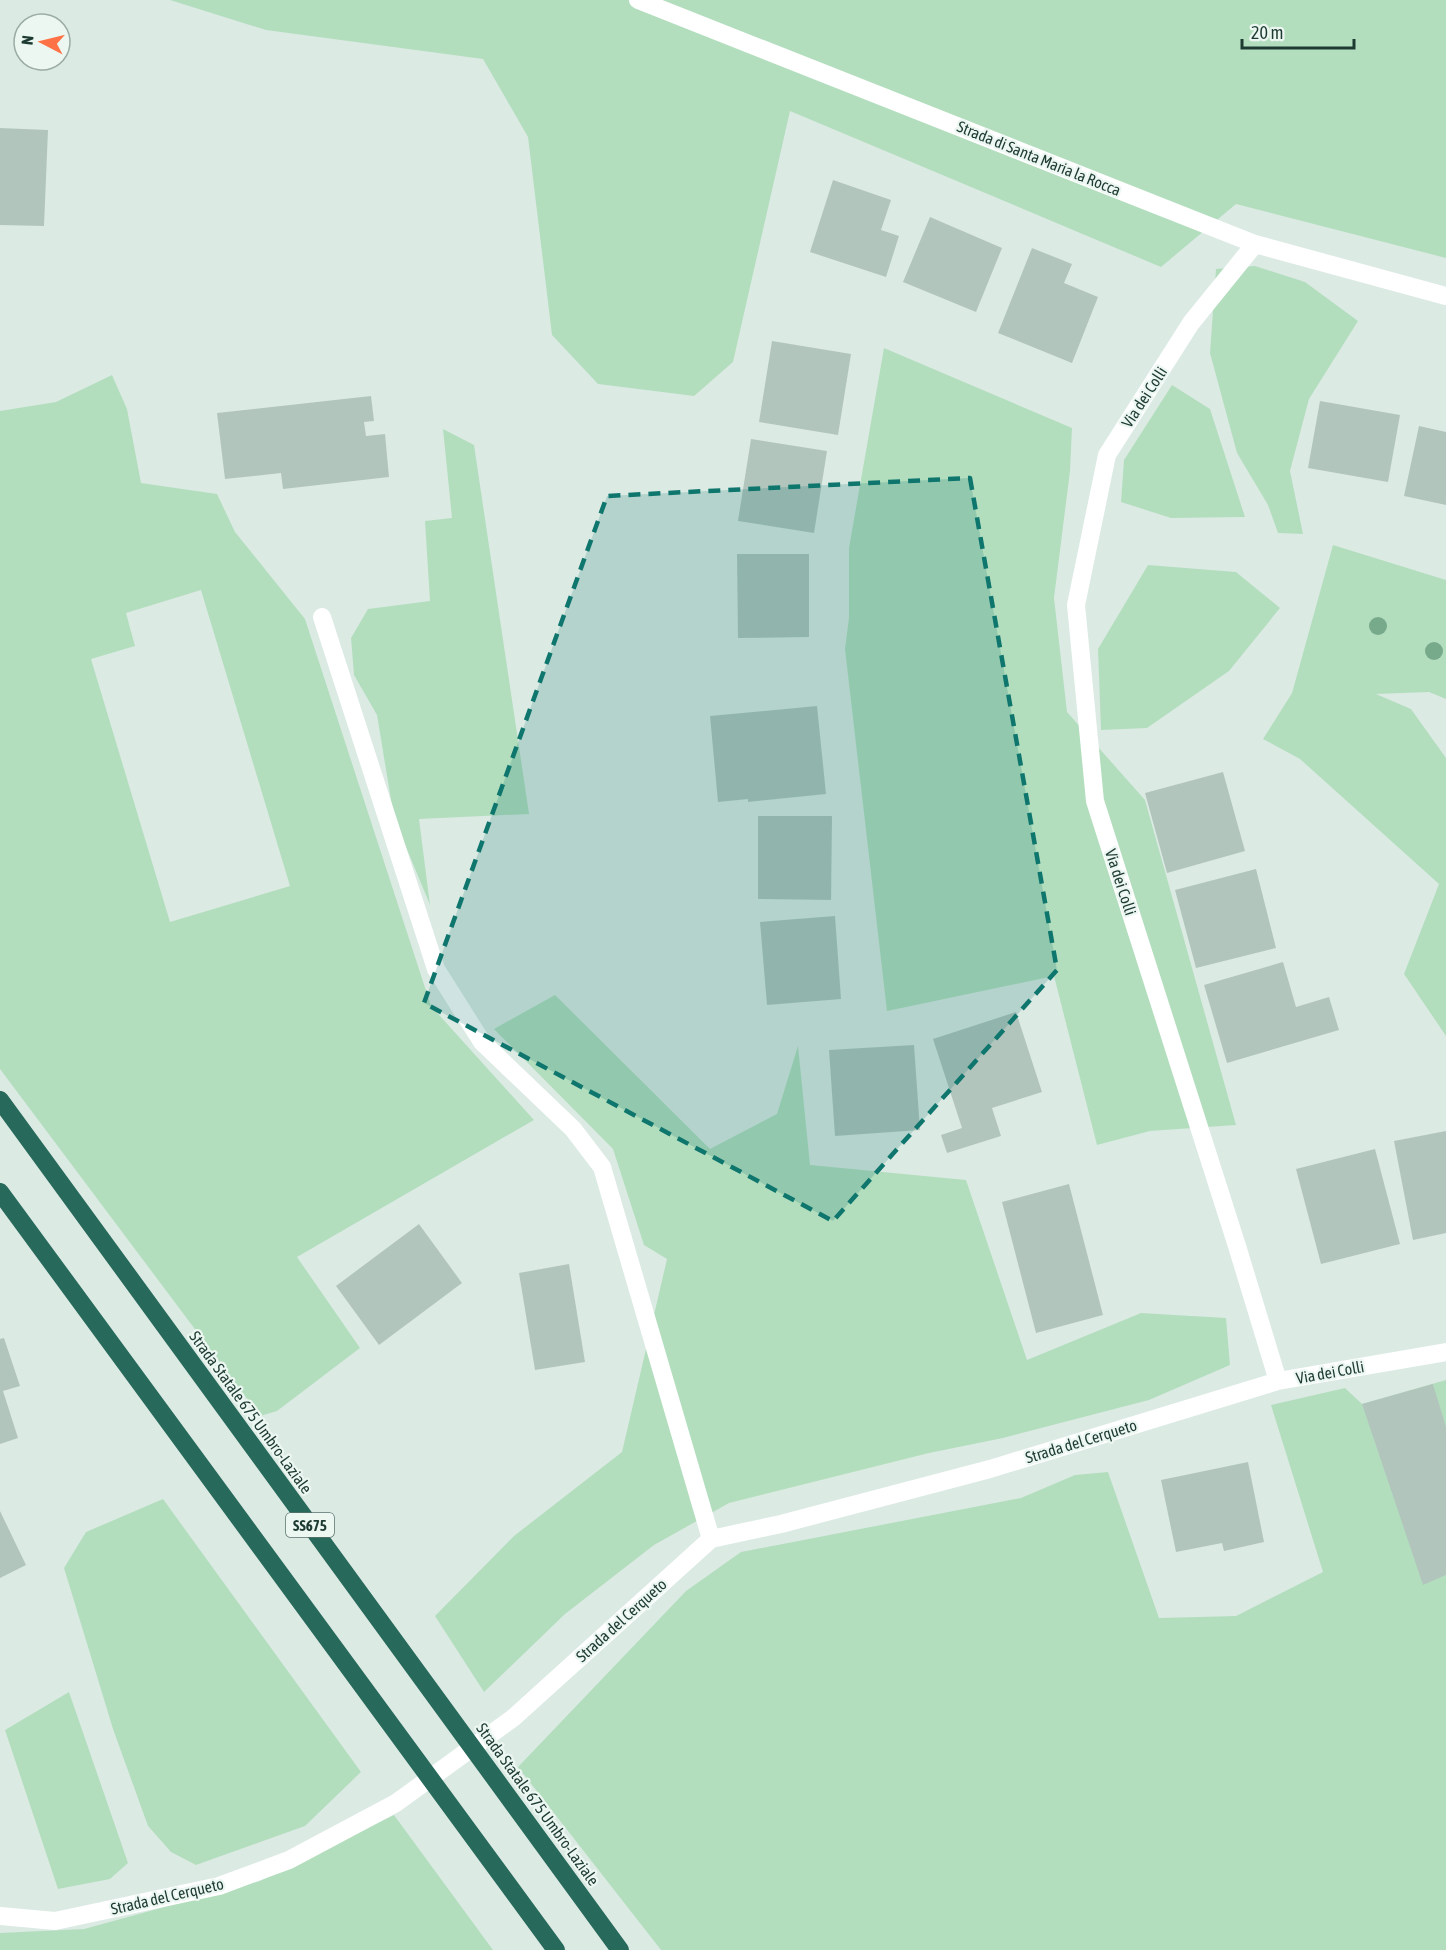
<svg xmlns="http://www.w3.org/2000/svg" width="1446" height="1950" font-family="'Asap Condensed',sans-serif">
	<rect width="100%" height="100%" fill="#dceae4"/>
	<path fill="#b3debe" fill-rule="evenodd" d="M170,0h1276v258l-210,-54 -75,63 -371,-156 -57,251 -39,34 -96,-12 -46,-49 -24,-198 -45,-78 -217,-29z
		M1255,266l50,16 53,39 -49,78 -19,72 13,63 -25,-1 -10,-28 -31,-52 -27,-100 6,-84z
		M884,348l188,80 -2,43 -16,127 13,114 78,88 91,325 -86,6 -53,14 -43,-169 -167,35 -42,-362 4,-31v-70z
		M112,375l15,34 14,74 76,11 18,38 70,87 126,387 103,114 -237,137 63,91 -83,63 -17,5 -260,-347v-658l56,-9zM201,590l89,296 -120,36 -79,-263 44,-13 -9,-33z
		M1172,385l38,24 35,108 -74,1 -50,-16 3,-42z
		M443,429l31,16 55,369 -110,5 11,86 -36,-87 -17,-103 -23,-40 -3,-37 17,-29 62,-8 -5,-80 27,-3z
		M1333,545l113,35v119l-17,-7 -53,2 35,15 35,49v278l-42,-62 35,-90 -139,-125 -37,-20 29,-46z
		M1148,565l88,7 44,36 -51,63 -82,57 -46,2 -3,-81z
		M555,995l155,154 67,-35 21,-68 12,119 156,15 61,180 114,-47 85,5 4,47 -81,35 -146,38 -74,15 -200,50 -75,42 -89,69 -81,78 -49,-76 79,-80 108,-84 45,-193 -23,-14 -31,-96 -119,-120z
		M1446,1380v570h-785l-143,-183 168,-176 55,-39 280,-54 54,-23 33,-3 51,146 77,-2 87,-44 -52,-167 74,-17 17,16z
		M163,1499l198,273 -56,54 -109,39 -25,-13 -23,-26 -35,-97 -49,-161 22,-36z
		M69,1692l59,171 -18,16 -52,10 -53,-159z
		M394,1815l99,135h-493v-17l84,-4 176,-48z"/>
	<path fill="#b2c5bd" d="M0,128l48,2 -4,96 -44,-1z
		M833,180l58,20 -10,30 18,6 -13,41 -76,-25z
		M930,217l72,31 -26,64 -73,-30z
		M1032,248l40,16 -8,19 34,14 -26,66 -74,-30z
		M772,341l79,13 -13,81 -79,-13z
		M371,396l3,25 -10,1 2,14 19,-2 4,43 -106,12 -2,-16 -56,6 -8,-66z
		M1320,401l80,14 -12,67 -80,-14z
		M1419,426l27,6v73l-42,-9z
		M751,439l76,12 -13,82 -76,-12z
		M737,554h72v83l-71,1z
		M817,706l9,88 -78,8v-3l-30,3 -8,-86z
		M1223,772l22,79 -78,22 -22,-80z
		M758,816h74l-1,84 -73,-1z
		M1256,869l20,79 -80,20 -21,-78z
		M835,916l6,83 -74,6 -7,-83z
		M1283,962l13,45 33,-10 10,33 -112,33 -23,-78z
		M1016,1012l26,80 -50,16 9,28 -54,17 -6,-18 21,-7 -29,-89z
		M914,1045l6,85 -85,6 -6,-86z
		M1446,1131v102l-33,7 -19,-99z
		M1375,1149l25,95 -79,20 -25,-95z
		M1069,1184l34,131 -67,18 -34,-131z
		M419,1224l43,59 -83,62 -43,-59z
		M569,1264l16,98 -50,8 -16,-97z
		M4,1338l16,48 -17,5 15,47 -18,6v-105z
		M1433,1384l13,43v148l-23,10 -61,-181z
		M1248,1462l16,80 -40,9 -2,-8 -46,9 -15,-72z
		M0,1511l26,54 -26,13z"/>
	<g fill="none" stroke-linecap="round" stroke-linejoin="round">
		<path stroke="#fff" stroke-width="18" d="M638,0l617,244 191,52
			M1255,244l-64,79 -84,132 -31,150 19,196 142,445 41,135
			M322,617l114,352 46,73 91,87 29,38 109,372
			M0,1916l55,5 164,-35 70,-26 107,-57 117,-85 198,-179 70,-15 209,-55 288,-88 168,-29"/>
		<path stroke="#27695b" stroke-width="18" d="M0,1100l620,850
			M0,1192l556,758"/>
	</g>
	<g fill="#77a98b">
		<circle cx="1378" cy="626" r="9"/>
		<circle cx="1434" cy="651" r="9"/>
	</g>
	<path fill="#0f766e" fill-opacity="0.2" stroke="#0f766e" stroke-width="4.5" stroke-dasharray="12 8" stroke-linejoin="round" d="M970,478l87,492 -224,251 -409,-218 183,-507z"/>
	<g text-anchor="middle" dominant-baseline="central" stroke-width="4.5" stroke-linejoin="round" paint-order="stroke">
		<rect fill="#edf7f2" stroke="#5b736c" stroke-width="1.5" x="286" y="1513" width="48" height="24" rx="4.5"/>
		<g font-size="15" font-weight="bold" fill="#1d3b32">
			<text x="310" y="1525">SS675</text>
		</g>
		<g font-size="16" fill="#1d3b32" stroke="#edf7f2">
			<text transform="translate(1039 158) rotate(22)">Strada di Santa Maria la Rocca</text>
			<text transform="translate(1144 397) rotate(-57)">Via dei Colli</text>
			<text transform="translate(1121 882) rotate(72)">Via dei Colli</text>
			<text transform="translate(1330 1372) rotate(-10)">Via dei Colli</text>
			<text transform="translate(251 1412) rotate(54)">Strada Statale 675 Umbro-Laziale</text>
			<text transform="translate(1081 1441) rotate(-17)">Strada del Cerqueto</text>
			<text transform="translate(621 1620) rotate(-42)">Strada del Cerqueto</text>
			<text transform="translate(538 1804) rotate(54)">Strada Statale 675 Umbro-Laziale</text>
			<text transform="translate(167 1896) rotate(-13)">Strada del Cerqueto</text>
		</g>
	</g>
	<g transform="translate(42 42) rotate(277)"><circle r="28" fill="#edf7f2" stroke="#9aaca5" stroke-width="1.5"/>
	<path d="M0-4.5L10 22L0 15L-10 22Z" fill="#fe7246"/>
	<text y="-9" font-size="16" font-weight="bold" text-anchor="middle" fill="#1d3b32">N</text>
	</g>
	<path d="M1242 39v9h112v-9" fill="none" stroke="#1d3b32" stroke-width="3"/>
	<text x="1251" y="39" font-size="18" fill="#1d3b32" stroke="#edf7f2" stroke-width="4.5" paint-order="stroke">20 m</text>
</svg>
